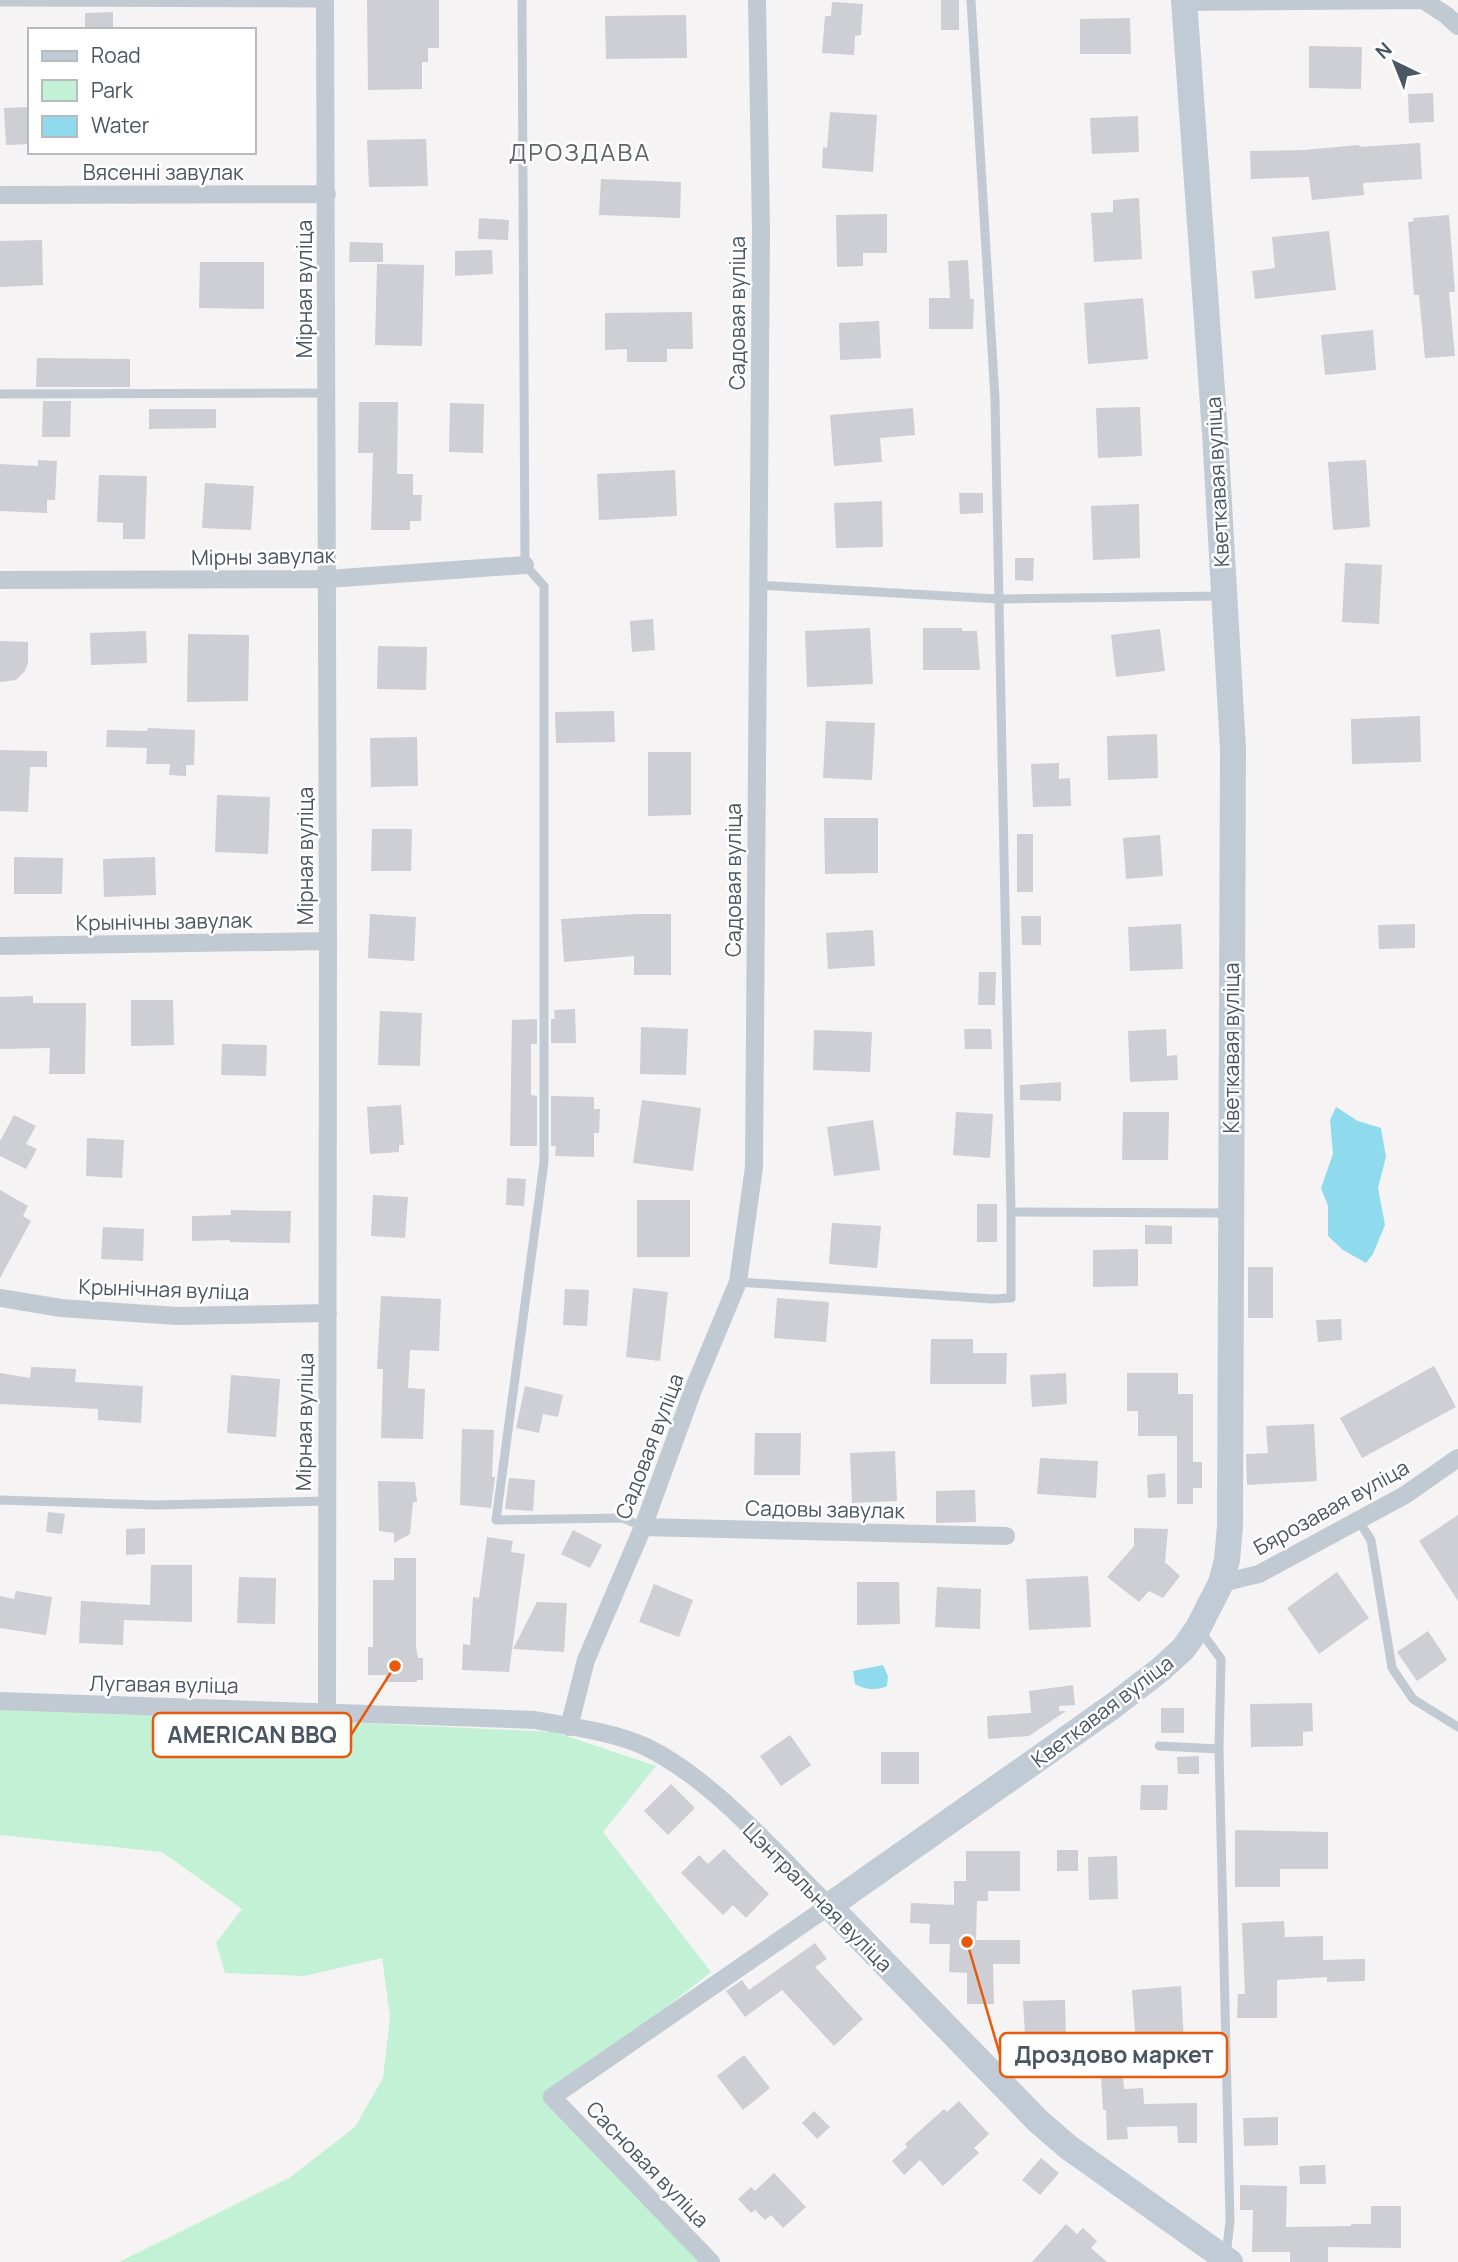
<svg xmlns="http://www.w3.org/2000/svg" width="1458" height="2262" font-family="Manrope,sans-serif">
	<rect width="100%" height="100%" fill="#f5f3f3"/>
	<path fill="#c3f1d5" d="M0,1706l555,26 101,34 -53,66 108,140 -158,125 154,165h-588l170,-84 66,-51 28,-49 7,-61 -8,-59 -78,18 -79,-3 -9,-30 26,-34 -80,-57 -162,-17z"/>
	<path fill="#90daee" d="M1336,1107l22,14 23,7 5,29 -8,31 7,37 -12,29 -7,9 -23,-13 -15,-14v-30l-7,-18 12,-34 -3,-34z
		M883,1665l5,11 -1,10c-11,5 -21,4 -32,-2l-2,-13z"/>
	<path fill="#cdcfd5" d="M367,0h72v48h-11v14h-6v27l-54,1z
		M941,0h18v30h-18z
		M832,2l31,2 -2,31 -6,1 -1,19 -32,-2 3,-37h6z
		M113,12v18h-28v-17z
		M686,15l1,43 -81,1 -1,-43z
		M1130,18l1,36h-51v-35z
		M1309,46l53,1 -1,42 -52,-1z
		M1433,93l1,29 -25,1 -1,-29z
		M30,107v37l-24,1 -2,-37z
		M830,112l47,3 -4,57 -51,-4 1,-21 4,1z
		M1138,116l1,36 -47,2 -2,-36z
		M426,139l2,47 -59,1 -2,-47z
		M1420,143l2,36 -59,4 1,12 -52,5 -3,-23 -58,2 -1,-28 54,-1 55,-5 1,2z
		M601,179l80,3 -1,36 -81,-3z
		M1139,198l3,61 -48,3 -3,-49 22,-1v-12z
		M887,214v39h-24v13l-26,1 -1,-52z
		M1449,215l6,77h-6l6,64 -30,2 -6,-63h-5l-6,-73 6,-1 -1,-3z
		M479,218l30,2 -1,20 -30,-1z
		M1329,231l7,59 -81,9 -3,-28 23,-3 -3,-31z
		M42,240l1,45 -43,2v-46z
		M350,242l33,1v19h-34z
		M492,250l1,24 -38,2v-25z
		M968,260l2,39h4l-1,30h-44v-31h21l-2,-37z
		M200,262h64v47l-65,-1z
		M377,264l47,1 -2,81 -47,-1z
		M1143,298l5,61 -60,5 -4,-61z
		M692,312l1,37h-26v13h-40v-13l-22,1v-37z
		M879,321l2,37 -41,2 -1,-37z
		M1373,330l3,40 -51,5 -4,-40z
		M37,358l93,1v28h-94z
		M43,401h28l-1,36h-28z
		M359,402h39l-1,72h16v21h9l-1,26h-11v9h-39l2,-77h-15z
		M450,403l34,1 -1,49 -34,-1z
		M1140,407l2,49 -44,2 -2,-50z
		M913,408l2,27 -35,3 2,24 -48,4 -4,-51z
		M149,409h67v19l-67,1z
		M38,460l19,1 -2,39h-8v13l-47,-2v-47l38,2z
		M1366,460l4,67 -37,3 -5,-68z
		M675,470l2,46 -78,4 -2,-46z
		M99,475l48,1 -2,63h-22v-16l-26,-1z
		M205,483l49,3 -3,44 -49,-2z
		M959,493h24v20l-23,1z
		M882,501l1,46 -47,1 -2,-45z
		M1139,504l1,54 -47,2 -2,-54z
		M1015,558h19l-1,23 -18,-1z
		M1345,563l37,2 -3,59 -37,-2z
		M653,619l2,31 -23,2 -2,-31z
		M870,628l3,56 -66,3 -2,-56z
		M923,628h39v3h15l3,39h-57z
		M1160,629l5,42 -49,6 -5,-42z
		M146,631l1,32 -56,2 -1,-32z
		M188,634l61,1 -1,66 -61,1z
		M0,641l28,1v21l-3,8 -9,9 -16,2z
		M378,646l49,1 -1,43 -49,-1z
		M614,711l1,31 -59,1 -1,-31z
		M1420,716l1,46 -69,2 -1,-45z
		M826,721l49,2 -3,57 -49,-2z
		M148,728l47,2 -1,35h-8v11l-17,-1 1,-11h-24l1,-16 -41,-1 1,-17 40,1z
		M1157,734l1,44 -50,2 -1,-44z
		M417,737l1,49 -47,1 -1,-49z
		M0,750l47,1v16h-17l-2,45 -28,-1z
		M648,752h43v63l-43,1z
		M1059,763v16l11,-1 1,28 -38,1 -2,-43z
		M217,795l53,2 -2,57 -53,-2z
		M824,818h54v55l-53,1z
		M372,829h40l-1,42h-40z
		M1017,834h16v58h-16z
		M1160,835l3,41 -37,3 -3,-41z
		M14,857l49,1 -1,36h-48z
		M155,857l1,38 -52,2 -1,-38z
		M370,914l46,3 -2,44 -46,-3z
		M636,914h35v61h-37v-19l-70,6 -3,-43z
		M1021,916h20v29h-19z
		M1181,924l2,45 -53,2 -2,-44z
		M1415,924v24l-36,1 -1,-24z
		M873,930l2,36 -47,3 -2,-36z
		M979,972h17l-1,33h-17z
		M33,996v7h53l-1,71h-36l1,-26 -50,1v-52z
		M131,1000h42l1,45 -43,1z
		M575,1009l1,34h-25v-24h4l-1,-9z
		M380,1011l42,2 -2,53 -42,-1z
		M537,1019v25h-6v51l6,1v50h-27l2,-126z
		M641,1027l47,2 -2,46 -46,-1z
		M964,1029h27l1,20h-27z
		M1166,1029l1,27 10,-1 1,25 -48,2 -2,-51z
		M814,1030l58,2 -2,40 -57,-2z
		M222,1044l45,1 -1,31 -45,-1z
		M1061,1082v19l-41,-1v-15z
		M551,1096l43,1v12h6l-1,24h-5v24l-39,-1 1,-10h-5z
		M642,1100l59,8 -8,63 -60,-8z
		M401,1105l3,40h-5v7l-29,2 -3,-47z
		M956,1112l37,2 -3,44 -37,-3z
		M1123,1112h46l-1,48h-46z
		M14,1115l22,11 -10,18 11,5 -11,20 -26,-13v-15z
		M873,1120l7,50 -46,6 -7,-49z
		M87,1138l37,2 -2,38 -36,-2z
		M507,1178l19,1 -2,27 -18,-1z
		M0,1190l28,16 -5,10 8,5 -31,57z
		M373,1195l35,2 -3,41 -34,-2z
		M637,1200h53v57h-53z
		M977,1204h20v38h-20z
		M231,1210l60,1 -1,32 -60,-1v-2l-38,1v-25l39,-1z
		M832,1223l49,3 -4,42 -48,-4z
		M1145,1225l27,1v18h-27z
		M103,1227l41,2 -1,32 -42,-2z
		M1138,1249v37l-45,1v-37z
		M1248,1267h25v51h-25z
		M633,1288l35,4 -8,69 -34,-4z
		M565,1289l24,1 -2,36 -24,-1z
		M381,1296l60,3 -2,52 -29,-1 -2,38 17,1 -2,50 -42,-1 2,-69h-6z
		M777,1298l52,4 -3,40 -52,-4z
		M1341,1319l1,21 -24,2 -2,-22z
		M931,1339h42v14h34l-1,31h-76z
		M1434,1366l22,41 -94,51 -22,-40z
		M31,1367l45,2 -1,13 68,4 -2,37 -43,-3v-11l-98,-5v-31l30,5z
		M1066,1373l1,31 -35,3 -2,-32z
		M1127,1373h51v21h15v68h9v26h-9v16h-16v-68h-39v-25h-11z
		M231,1375l49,4 -4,58 -49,-4z
		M525,1386l38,9 -5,22 -15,-3 -4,19 -23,-5z
		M1314,1424l3,57 -70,4 -1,-31 22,-1 -2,-27z
		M462,1429l32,1 -2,47h3l-4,31 -31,-3z
		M755,1433h46l-1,42h-46z
		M895,1451l2,50 -45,2 -2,-50z
		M1040,1458l58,3 -2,37 -59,-4z
		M1165,1473l1,24 -18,1 -1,-23z
		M509,1478l26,2 -2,31 -28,-2z
		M378,1481l37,1 2,20h-4l-3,32 -16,9v-10l-15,-2z
		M975,1490l1,32 -40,1v-32z
		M48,1512l17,2 -3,20 -16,-2z
		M1458,1515v86l-39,-60z
		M145,1528v26l-19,1v-26z
		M1134,1528l34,1 -3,33 15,14 -17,22 -14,-7 -10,11 -32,-25 27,-31z
		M573,1530l29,15 -12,23 -29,-14z
		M487,1537l26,4 -2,11 14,2 -16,118 -47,-2 1,-26 7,1 3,-48 6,1z
		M394,1558h22v89l2,11h5v22h-6v2h-31v-7h-18v-28h5v-67h21z
		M151,1565h41v57l-68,-2 -1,25 -44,-2 2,-42 69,4z
		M1337,1572l32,46 -50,36 -32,-46z
		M1088,1576l3,51 -62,3 -3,-51z
		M239,1577l37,1 -1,46 -38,-1z
		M857,1582h42l1,42 -43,1z
		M654,1584l39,16 -14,37 -40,-15z
		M937,1587l44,2 -1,40 -45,-2z
		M16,1591l36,6 -6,38 -46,-7v-32l14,3z
		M537,1602l30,1 -3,49 -51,-3z
		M1428,1631l19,29 -30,21 -20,-29z
		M1073,1685l2,20 -16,1v5h7l-37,25 -41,3 -1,-23 44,-3 -2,-22z
		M1312,1703l1,28 -10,1v14l-52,1 -1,-43z
		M1161,1708h23v25h-23z
		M790,1735l21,30 -30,21 -21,-30z
		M881,1752h38v32h-38z
		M1199,1756v18h-21l-1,-17z
		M671,1784l24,24 -27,27 -24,-24z
		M1141,1785h27l-1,25h-27z
		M1235,1830l93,2v37h-48v18h-45z
		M724,1849l45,45 -23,24 -13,-13 -10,10 -42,-42 18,-18 9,9z
		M1057,1850h21v21h-21z
		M966,1851h54v40h-32v10h-11l-1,39h44v24h-27l1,40h-27v-31l-18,-1 1,-28h-21l1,-20 -20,-1 1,-20 43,2v-24h12z
		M1117,1856l1,43 -29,1 -1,-43z
		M1284,1921l1,16 38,-1v24l42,-1v22l-38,1v-5l-50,3v38h-40l1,-24h7l-3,-71z
		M815,1943l12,16 -12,8 48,52 -29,27 -52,-56 -37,27 -19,-26 16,-11 7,10z
		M1181,1986l3,56 -48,3 -4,-55z
		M1065,2000l1,33 -41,2 -2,-34z
		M744,2055l26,33 -27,22 -26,-34z
		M1101,2075h22l1,14 19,-1 1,16 53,-1v40h-19l-1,-17 -50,1 1,12 -21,1 -1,-30h-3z
		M959,2101l30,33 -15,14 5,5 -36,33 -23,-26 -16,15 -12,-14 15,-14 -2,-3 39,-35 3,3z
		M814,2111l16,16 -13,12 -15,-16z
		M1278,2117v28l-34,1 -1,-28z
		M1041,2158l18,15 -19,22 -18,-15z
		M1325,2165l1,19h-26l-1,-18z
		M774,2173l32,34 -23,21 -12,-13 -6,5 -10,-10 -4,3 -13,-14 13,-12 4,4z
		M1240,2185l47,1 -1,41 65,-1v-2h20v-18h30v42l-73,-1v15h-38v-10h-38l1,-42h-13z
		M1066,2224l11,10 6,-6 14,13 -6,7 16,14h-75z"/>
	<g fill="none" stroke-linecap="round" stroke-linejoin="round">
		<path stroke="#c1cad2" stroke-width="9" d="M522,0l3,565 19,21v576l-48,358 127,-2 20,9
			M971,0l24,399 16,813
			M0,2l325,1
			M0,394l327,-1
			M758,585l240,14 223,-3
			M738,1282l255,17 18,-1v-86l216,1
			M0,1500l155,5 171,-4
			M1358,1520l13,20 21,128 21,31 45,28
			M1199,1629l22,30 -2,90 11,472 -4,35
			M1159,1746l60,3"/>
		<path stroke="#c1cad2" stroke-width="18" d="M325,0l3,941 -1,770
			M1184,2l239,-2 23,15 12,11
			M0,195l327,-1
			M0,580l327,-1 198,-14
			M0,946l328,-5
			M0,1298l61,10 116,8 151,-3
			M643,1527l363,9
			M1221,1583l38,-9 146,-79 53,-37
			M0,1701l535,19c36,7 75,11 109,26 68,32 131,107 185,160l-277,191 159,165
			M569,1727l17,-67 57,-133 50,-137 45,-108 16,-115 7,-937 -4,-230"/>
		<path stroke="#c1cbd6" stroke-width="26" d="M1184,0l31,433 18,316 -3,777 -3,34 -6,23 -23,45 -15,21 -23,21 -47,36 -284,200 209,215 30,26 162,115"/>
	</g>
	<g text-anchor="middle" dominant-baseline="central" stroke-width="5" stroke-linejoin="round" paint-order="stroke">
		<g font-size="21" fill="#4a5661" stroke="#fff">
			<text x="163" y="172">Вясенні завулак</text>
			<text transform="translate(304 289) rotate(-90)">Мірная вуліца</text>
			<text transform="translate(737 313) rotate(-90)">Садовая вуліца</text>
			<text transform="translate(1217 482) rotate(-93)">Кветкавая вуліца</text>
			<text transform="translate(263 556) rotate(-1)">Мірны завулак</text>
			<text transform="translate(305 856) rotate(-90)">Мірная вуліца</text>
			<text transform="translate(733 880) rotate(-90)">Садовая вуліца</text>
			<text transform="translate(164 921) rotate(-1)">Крынічны завулак</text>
			<text transform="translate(1231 1048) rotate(-90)">Кветкавая вуліца</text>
			<text transform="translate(164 1289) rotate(2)">Крынічная вуліца</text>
			<text transform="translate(304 1422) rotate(-89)">Мірная вуліца</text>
			<text transform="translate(649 1446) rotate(-69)">Садовая вуліца</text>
			<text transform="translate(1331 1507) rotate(-29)">Бярозавая вуліца</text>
			<text transform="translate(825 1509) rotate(1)">Садовы завулак</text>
			<text transform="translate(164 1684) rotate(1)">Лугавая вуліца</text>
			<text transform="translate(1102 1711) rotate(-37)">Кветкавая вуліца</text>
			<text transform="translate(818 1897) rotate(45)">Цэнтральная вуліца</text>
			<text transform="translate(648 2164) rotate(46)">Сасновая вуліца</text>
		</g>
		<g font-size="24" letter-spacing="2" fill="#5f6368" stroke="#fff">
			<text x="580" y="151">ДРОЗДАВА</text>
		</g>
	</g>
	<path fill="none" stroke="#e8590c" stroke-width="2.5" d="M395 1666L351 1735M967 1942L1000 2055"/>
	<g fill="#e8590c" stroke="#fff" stroke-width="2.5">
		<circle cx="395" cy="1666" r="7"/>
		<circle cx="967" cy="1942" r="7"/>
	</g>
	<g fill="#fff" stroke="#e8590c" stroke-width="2.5">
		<rect x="153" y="1713" width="198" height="44" rx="7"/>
		<rect x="1000" y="2033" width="227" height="44" rx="7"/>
	</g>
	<g font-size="23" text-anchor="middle" font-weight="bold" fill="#4a5661">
		<text x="252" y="1743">AMERICAN BBQ</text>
		<text x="1114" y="2063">Дроздово маркет</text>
	</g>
	<rect x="28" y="28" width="228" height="126" fill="#ffffff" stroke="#b7bbc0" stroke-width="2"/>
	<rect x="42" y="51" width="35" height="10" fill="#c1cbd6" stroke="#b7bbc0" stroke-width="2"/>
	<text x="91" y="63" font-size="21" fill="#4a5661">Road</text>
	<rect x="42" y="80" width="35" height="21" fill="#c3f1d5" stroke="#b7bbc0" stroke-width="2"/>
	<text x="91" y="98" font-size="21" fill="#4a5661">Park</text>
	<rect x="42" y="116" width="35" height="21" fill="#90daee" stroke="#b7bbc0" stroke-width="2"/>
	<text x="91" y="133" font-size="21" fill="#4a5661">Water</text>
	<g transform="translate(1395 63) rotate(317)" stroke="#ffffff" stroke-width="5" paint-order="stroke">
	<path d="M0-5L12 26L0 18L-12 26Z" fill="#4a5661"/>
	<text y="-10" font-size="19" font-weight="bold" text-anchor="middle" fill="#4a5661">N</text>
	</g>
</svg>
